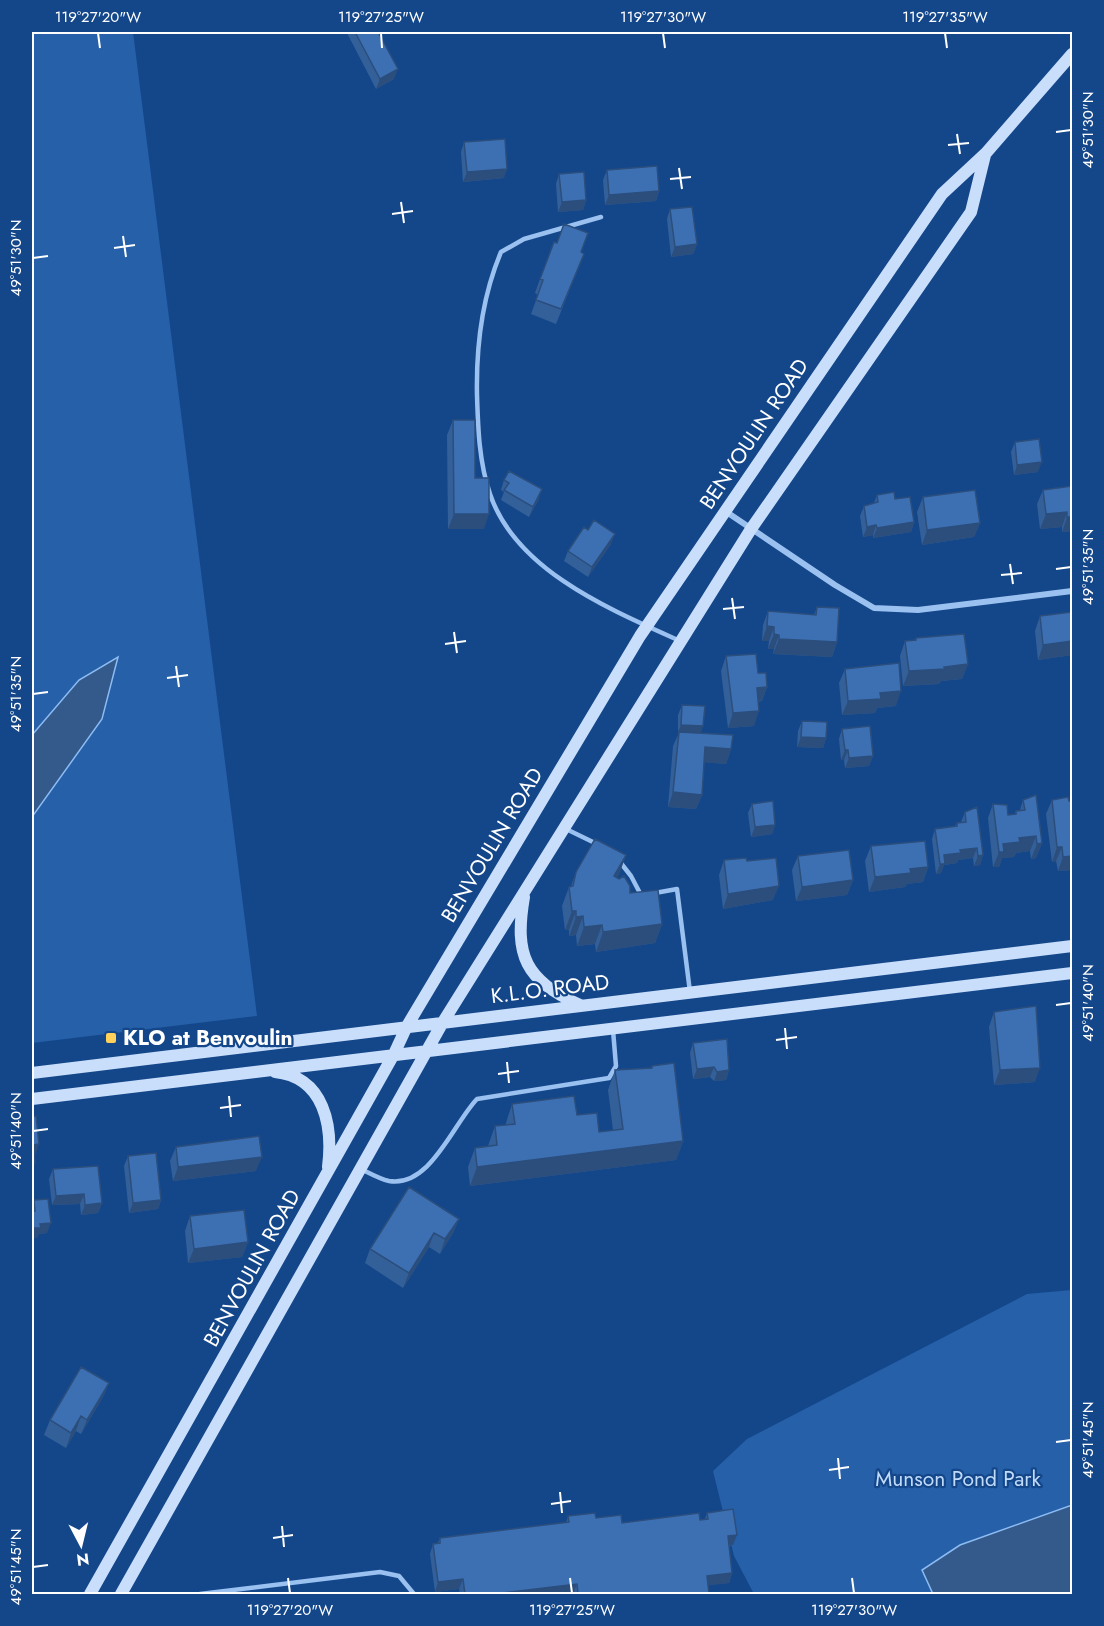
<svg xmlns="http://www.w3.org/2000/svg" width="1104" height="1626" font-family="Jost,sans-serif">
	<rect width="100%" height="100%" fill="#14478a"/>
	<path fill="#2660a9" d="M32,32h101l124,984 -225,27z
		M1072,1290v304h-318l-20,-38 -21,-85 34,-32 280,-145z"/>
	<path fill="#345a8c" stroke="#8dbcf3" stroke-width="1.5" d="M118,657l-16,62 -70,98v-82l47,-55z
		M1072,1505v89h-139l-11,-24 38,-25z"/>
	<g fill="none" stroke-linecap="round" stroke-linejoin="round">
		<path stroke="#9bc1f0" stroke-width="4.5" d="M601,217l-77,22 -23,13c-19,45 -25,93 -24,143 1,33 2,67 13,99 26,77 121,116 190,147
			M564,828l33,16
			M620,862l11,14 10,19
			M655,893l22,-4 13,103
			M363,1170c8,4 17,9 26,11 41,7 64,-57 88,-82l132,-21 7,-12 -3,-36
			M200,1594l180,-22 19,4 15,18"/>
		<path stroke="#9bc1f0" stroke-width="6" d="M725,511l110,74 39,23 44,2 154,-19"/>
		<path stroke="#c9defb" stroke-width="12" d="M524,897c-10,59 1,83 56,108
			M275,1072c50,5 58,55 53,95
			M32,1073l1040,-127
			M32,1099l1040,-126
			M90,1594l304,-540 13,-28 233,-390 302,-442 44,-41 86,-99
			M121,1594l322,-572 308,-493 220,-317 14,-57"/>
	</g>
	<path fill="#34609a" d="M347,32h31l16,47 -18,10 -29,-56z
		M464,142l40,36 -41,4 -2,-30z
		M607,170l52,21 -3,10 -51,4 -2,-25z
		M559,174l27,26 -3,10 -25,2 -2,-28z
		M670,209l27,35 -4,10 -22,3 -4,-38z
		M581,252l3,2 -28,70 -25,-10 7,-19 -3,-2 5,-14z
		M453,420l22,58 9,51h-36l-1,-94z
		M1015,442l23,30 -24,3 -3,-23z
		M504,480l35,19 -10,18 -28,-17 3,-8 -3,-2z
		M1072,486v45l-10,1v-5l-22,2 -3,-25 6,-14z
		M877,495l18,4 19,23 -3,10 -38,6v-3l-10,2 -3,-21 4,-10 10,-3z
		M923,497l57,26 -6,14 -52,8 -5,-33z
		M611,544l-23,33 -24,-16 4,-10z
		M817,607l20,35 -5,15 -59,-3 1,-5h-6l1,-8h-7l1,-16 5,-14 46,4z
		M1072,612v43l-34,5 -3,-29 5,-15z
		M916,638l52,26 -6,15 -21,2 -2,3 -36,2 -3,-30 5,-15 10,-1z
		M726,656l32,17 9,14 -5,14 -4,1 -4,24 -26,2 -7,-57z
		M845,669l51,37 -19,2 -2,5 -33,2 -3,-32z
		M682,705l19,28 30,16 -5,15 -22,-2 -2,33 -6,14 -28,-2 5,-61 5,-11v-20z
		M802,721l24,17 -3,10 -26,-1 1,-16z
		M842,729l31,27 -4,10 -24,2 -1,-8h-3l-2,-21z
		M1023,800l19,43 -6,15 -5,1 -1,-8 -14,2 -2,4 -12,1 -3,9h-6l-5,-49 5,-14 15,11h6l2,-4 4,-1z
		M1052,800l20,70 -14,1 -2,-10 -4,1 -6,-48z
		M752,804l23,21 -3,9 -21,3 -3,-24z
		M965,812l18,43 -3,10 -6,1 -1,-8 -15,2 -1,3 -13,2 -3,8 -5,1 -4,-35 3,-10 20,-3 2,-3 4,-1z
		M871,846l57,21 -5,15 -16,2 -2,3 -36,5 -4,-31z
		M626,855l-9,23 13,15 32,31 -7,19 -59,9 -1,-8 -18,2 -1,-11 -7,1v-6h-4l-3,-24 7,-19 2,-1 5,-14z
		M798,856l55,24 -6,15 -51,6 -4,-31z
		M724,860l23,1 26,39 -50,9 -4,-34z
		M994,1012l41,70 -41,3 -5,-58z
		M693,1043l36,27 -3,10 -12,1 -4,-4 -17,2 -3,-26z
		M652,1066l31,75 -7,19 -206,26 -2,-19 7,-19 13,-2 7,-20 11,-1v-2l6,-19 65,11 22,17 14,-2 -5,-40 7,-20 36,-2z
		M176,1147l80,24 -83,10 -3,-20z
		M128,1156l33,44 -3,9 -29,4 -5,-47z
		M53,1169l49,34 -4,10 -17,2 -1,-11 -28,1 -3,-26z
		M34,1200l13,33 -8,1 -2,4h-5v-31z
		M190,1216l58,26 -6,15 -54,6 -3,-32z
		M459,1219l-6,14 -13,21 -11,-7 -26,41 -38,-25 5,-14z
		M109,1383l-6,14 -22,37 -5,-3 -10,17 -22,-13 6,-15z
		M707,1513l26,32 -4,1 3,27 -3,10 -21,2 1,9h-249l-1,-5 -24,3 -5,-38 3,-10h4l3,-6 126,-15 2,-7 28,2 26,5 78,-3 5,-1z"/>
	<path fill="#2b4e7d" d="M398,69l-4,10 -18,10 4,-10z
		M507,169l-3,9 -41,4 4,-10z
		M659,191l-3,10 -51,4 4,-10z
		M586,200l-3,10 -25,2 4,-10z
		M697,244l-4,10 -22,3 4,-10z
		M1042,462l-4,10 -24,3 3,-10z
		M542,489l-3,10 -10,18 4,-10z
		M1067,512l-5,15 -22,2 6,-15z
		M454,514h35l-5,15h-36z
		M1067,517h5v14l-10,1z
		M914,522l-3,10 -38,6 4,-10z
		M980,523l-6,14 -52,8 5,-15z
		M876,525l-3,10 -10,2 4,-10z
		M615,534l-4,10 -23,33 4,-10z
		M767,626l7,1 -5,14h-7z
		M774,634l5,1 -5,14h-6z
		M779,639l58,3 -5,15 -59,-3z
		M1072,641v14l-34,5 5,-15z
		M968,664l-6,15 -21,2 -2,3 -36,2 6,-15z
		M767,687l-5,14 -10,1 5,-14z
		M901,691l-5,15 -19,2 -2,5 -33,2 6,-14 32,-8z
		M759,711l-5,15 -26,2 5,-15z
		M681,725l22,1 -3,10 -21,-4 -2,2z
		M801,737l25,1 -3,10 -26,-1z
		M705,747l26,2 -5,15 -26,-2z
		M845,750h3l-4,10h-3z
		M873,756l-4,10 -24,2 4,-10z
		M673,792l29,3 -6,14 -28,-2z
		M775,825l-3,9 -21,3 4,-10z
		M1036,836l-6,15 -14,2 -2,4 -12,1 -3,9h-6l6,-15 4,-8 16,-6z
		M1042,843l-6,15 -5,1 6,-15z
		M1057,847h5l-6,14 -4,1z
		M977,848l-4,10 -15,2 -1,3 -13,2 -3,8 -5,1 8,-19 16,-5z
		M626,855l-7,20 -12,20 7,-19z
		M983,855l-3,10 -6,1 4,-10z
		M1072,856v14l-14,1 5,-14z
		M928,867l-5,15 -16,2 -2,3 -36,5 6,-15 35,-8z
		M853,880l-6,15 -51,6 6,-14z
		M779,886l-6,14 -50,9 5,-15z
		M572,911h4l-7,19h-4z
		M583,916l-7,19 -7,1 7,-19z
		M662,924l-7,19 -59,9 7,-20z
		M602,925l-7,19 -18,2 7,-19z
		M714,1067l-4,10 -17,2 4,-10z
		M1040,1068l-5,14 -41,3 6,-15z
		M729,1070l-3,10 -12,1 3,-9z
		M683,1141l-7,19 -206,26 7,-19z
		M39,1144l-5,15 -1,-14z
		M262,1157l-6,14 -83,10 5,-14z
		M32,1163h3l-3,10z
		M84,1194l-4,10 -28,1 4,-9z
		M161,1200l-3,9 -29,4 4,-10z
		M102,1203l-4,10 -17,2 4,-10z
		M459,1219l-6,14 -13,21 5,-15z
		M51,1223l-4,10 -8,1 -2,4h-5v-10l8,-4z
		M434,1233l-5,14 -26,41 6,-15z
		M248,1242l-6,15 -54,6 6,-14z
		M109,1383l-6,14 -22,37 6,-14z
		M81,1416l-5,15 -10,17 5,-15z
		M737,1535l-4,10 -9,1 4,-10z
		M732,1573l-3,10 -26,3 4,-10z
		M463,1579l-4,10 -24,3 3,-10z
		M577,1584l-4,10h-79z"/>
	<path fill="#3d70b3" stroke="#2b4e7d" stroke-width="1.5" d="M355,32h23l20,37 -18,10z
		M505,139l2,30 -40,3 -3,-30z
		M657,166l2,25 -50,4 -2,-25z
		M584,172l2,28 -24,2 -3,-28z
		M692,207l5,37 -22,3 -5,-38z
		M564,224l24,9 -7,19 3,2 -23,55 -25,-9 7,-20 -3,-1 14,-37 3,1z
		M453,420h22v58h14v36h-35z
		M1039,439l3,23 -25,3 -2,-23z
		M509,471l33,18 -9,18 -29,-17 5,-7 -5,-3z
		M1072,486v31h-5v-5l-21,2 -3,-24z
		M975,490l5,33 -53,7 -4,-33z
		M894,492l1,7 15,-2 4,25 -37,6 -1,-3 -9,2 -3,-21 14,-4 -1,-7z
		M594,520l21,14 -23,33 -24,-16 16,-24 4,3z
		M817,607l22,1 -2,34 -58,-3v-4l-5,-1v-7l-7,-1 1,-15 48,4z
		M1072,612v29l-29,4 -3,-29z
		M964,634l4,30 -24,3 1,2 -36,2 -4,-30 11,-1v-2z
		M756,654l2,19h8l1,14 -10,1 2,23 -26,2 -7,-57z
		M899,663l2,28 -21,2 1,6 -33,2 -3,-32z
		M682,705l23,1 -2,20 -22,-1z
		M802,721l25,1 -1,16 -25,-1z
		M870,726l3,30 -24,2 -1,-8h-3l-3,-21z
		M679,732l54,3 -2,14 -26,-2 -3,48 -29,-3z
		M1036,795l6,48 -5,1 -1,-8 -17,2 1,4 -17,2 1,8h-5l-6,-48 14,1 1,10 8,-1v-3l9,-1 -2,-10z
		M1068,797l1,4h3v55l-9,1 -1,-10h-5l-5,-47z
		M773,801l2,24 -20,2 -3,-23z
		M977,807l6,48 -5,1 -1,-8 -17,2 1,3 -17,2 1,9h-5l-5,-35 22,-3v-3l9,-1 -1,-10z
		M595,839l31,16 -12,21 5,3 5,-3 6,10v7l28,-3 4,34 -59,8 -1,-7 -18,2 -1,-11 -7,1v-6h-4l-3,-24 4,-1 3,-14z
		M925,841l3,26 -18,2 1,4 -36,4 -4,-31z
		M849,850l4,30 -51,7 -4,-31z
		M746,858l1,3 29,-3 3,28 -51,8 -4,-34z
		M1036,1006l4,62 -40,2 -6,-58z
		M727,1039l2,31 -12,2 -3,-5 -17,2 -4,-26z
		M674,1063l9,78 -206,26 -2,-19 22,-3 -2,-19 20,-2 -3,-20 62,-8 3,19 20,-2 2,19 24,-3 -8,-59 37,-2v-2z
		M36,1116l3,28 -6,1 2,18h-3v-46z
		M259,1136l3,21 -84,10 -2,-20z
		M156,1153l5,47 -28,3 -5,-47z
		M98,1166l4,37 -17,2 -1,-11 -28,2 -3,-27z
		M409,1187l50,32 -14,20 -11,-6 -25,40 -39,-24z
		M48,1199l3,24 -11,1 1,4h-9v-16l3,-1 -1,-11z
		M244,1210l4,32 -54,7 -4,-33z
		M81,1367l28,16 -22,37 -6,-4 -10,17 -21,-13z
		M733,1509l4,26 -9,1 4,37 -25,3 2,18h-131l-1,-10 -83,10h-29l-2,-15 -25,3 -5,-38 7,-1v-5l129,-16 -1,-6 27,-3 1,5 25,-3 1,8 77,-10 1,7 8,-1 -1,-6z"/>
	<path fill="none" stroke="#fff" stroke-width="2" d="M98,33l2,15M381,33l1,15M663,33l2,15M945,33l2,15M1056,132l15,-2M957,134l3,20M948,145l21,-2M679,168l3,21M670,179l21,-2M401,202l3,21M392,214l21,-3M123,236l3,21M114,248l21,-3M33,258l15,-2M1010,564l3,20M1056,569l15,-2M1001,575l21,-2M732,598l3,21M723,609l21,-2M454,632l3,21M445,644l21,-3M176,666l3,21M167,678l21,-3M33,694l15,-2M1056,1005l15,-2M785,1028l2,21M776,1040l21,-3M507,1062l2,21M498,1074l21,-3M229,1096l2,21M220,1108l21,-3M33,1131l15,-2M1056,1442l15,-2M838,1458l2,21M829,1470l20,-3M560,1492l2,21M551,1504l20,-3M282,1526l2,21M273,1538l20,-3M33,1567l15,-2M288,1578l2,15M570,1578l2,15M852,1578l2,15"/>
	<rect fill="#ffd05a" stroke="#14478a" stroke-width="2" x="105" y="1032" width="12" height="12" rx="3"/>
	<g text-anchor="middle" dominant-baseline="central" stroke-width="4.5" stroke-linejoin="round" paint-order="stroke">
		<g font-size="21" fill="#fff" stroke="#14478a">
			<text transform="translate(754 434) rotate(-56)">BENVOULIN ROAD</text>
			<text transform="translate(492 845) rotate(-59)">BENVOULIN ROAD</text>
			<text transform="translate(550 989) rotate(-7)">K.L.O. ROAD</text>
			<text transform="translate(252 1268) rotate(-61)">BENVOULIN ROAD</text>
		</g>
		<g font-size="21" font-weight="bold" fill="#fff" stroke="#14478a" text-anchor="start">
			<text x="123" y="1038">KLO at Benvoulin</text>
		</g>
		<g font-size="21" fill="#c1dbfb" stroke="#14478a">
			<text x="958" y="1479">Munson Pond Park</text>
		</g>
	</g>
	<rect width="1104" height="1626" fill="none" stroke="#14478a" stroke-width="66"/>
	<g transform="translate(81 1545) rotate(173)" stroke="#14478a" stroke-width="4.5" paint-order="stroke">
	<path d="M0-4.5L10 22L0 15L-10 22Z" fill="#ffffff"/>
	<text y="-9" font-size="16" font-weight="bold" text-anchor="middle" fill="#ffffff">N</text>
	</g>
	<rect x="33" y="33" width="1038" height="1560" fill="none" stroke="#fff" stroke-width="2"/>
	<g font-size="15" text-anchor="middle" fill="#fff">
		<text x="98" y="22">119°27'20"W</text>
		<text x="381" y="22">119°27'25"W</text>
		<text x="663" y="22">119°27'30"W</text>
		<text x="945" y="22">119°27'35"W</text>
		<text transform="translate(1088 130) rotate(-90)" y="5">49°51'30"N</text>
		<text transform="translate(16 258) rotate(-90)" y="5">49°51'30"N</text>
		<text transform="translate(1088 567) rotate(-90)" y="5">49°51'35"N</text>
		<text transform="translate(16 694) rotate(-90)" y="5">49°51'35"N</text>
		<text transform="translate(1088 1003) rotate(-90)" y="5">49°51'40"N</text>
		<text transform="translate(16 1131) rotate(-90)" y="5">49°51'40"N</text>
		<text transform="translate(1088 1440) rotate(-90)" y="5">49°51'45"N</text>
		<text transform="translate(16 1567) rotate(-90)" y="5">49°51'45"N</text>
		<text x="290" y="1615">119°27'20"W</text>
		<text x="572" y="1615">119°27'25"W</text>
		<text x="854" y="1615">119°27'30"W</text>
	</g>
</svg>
